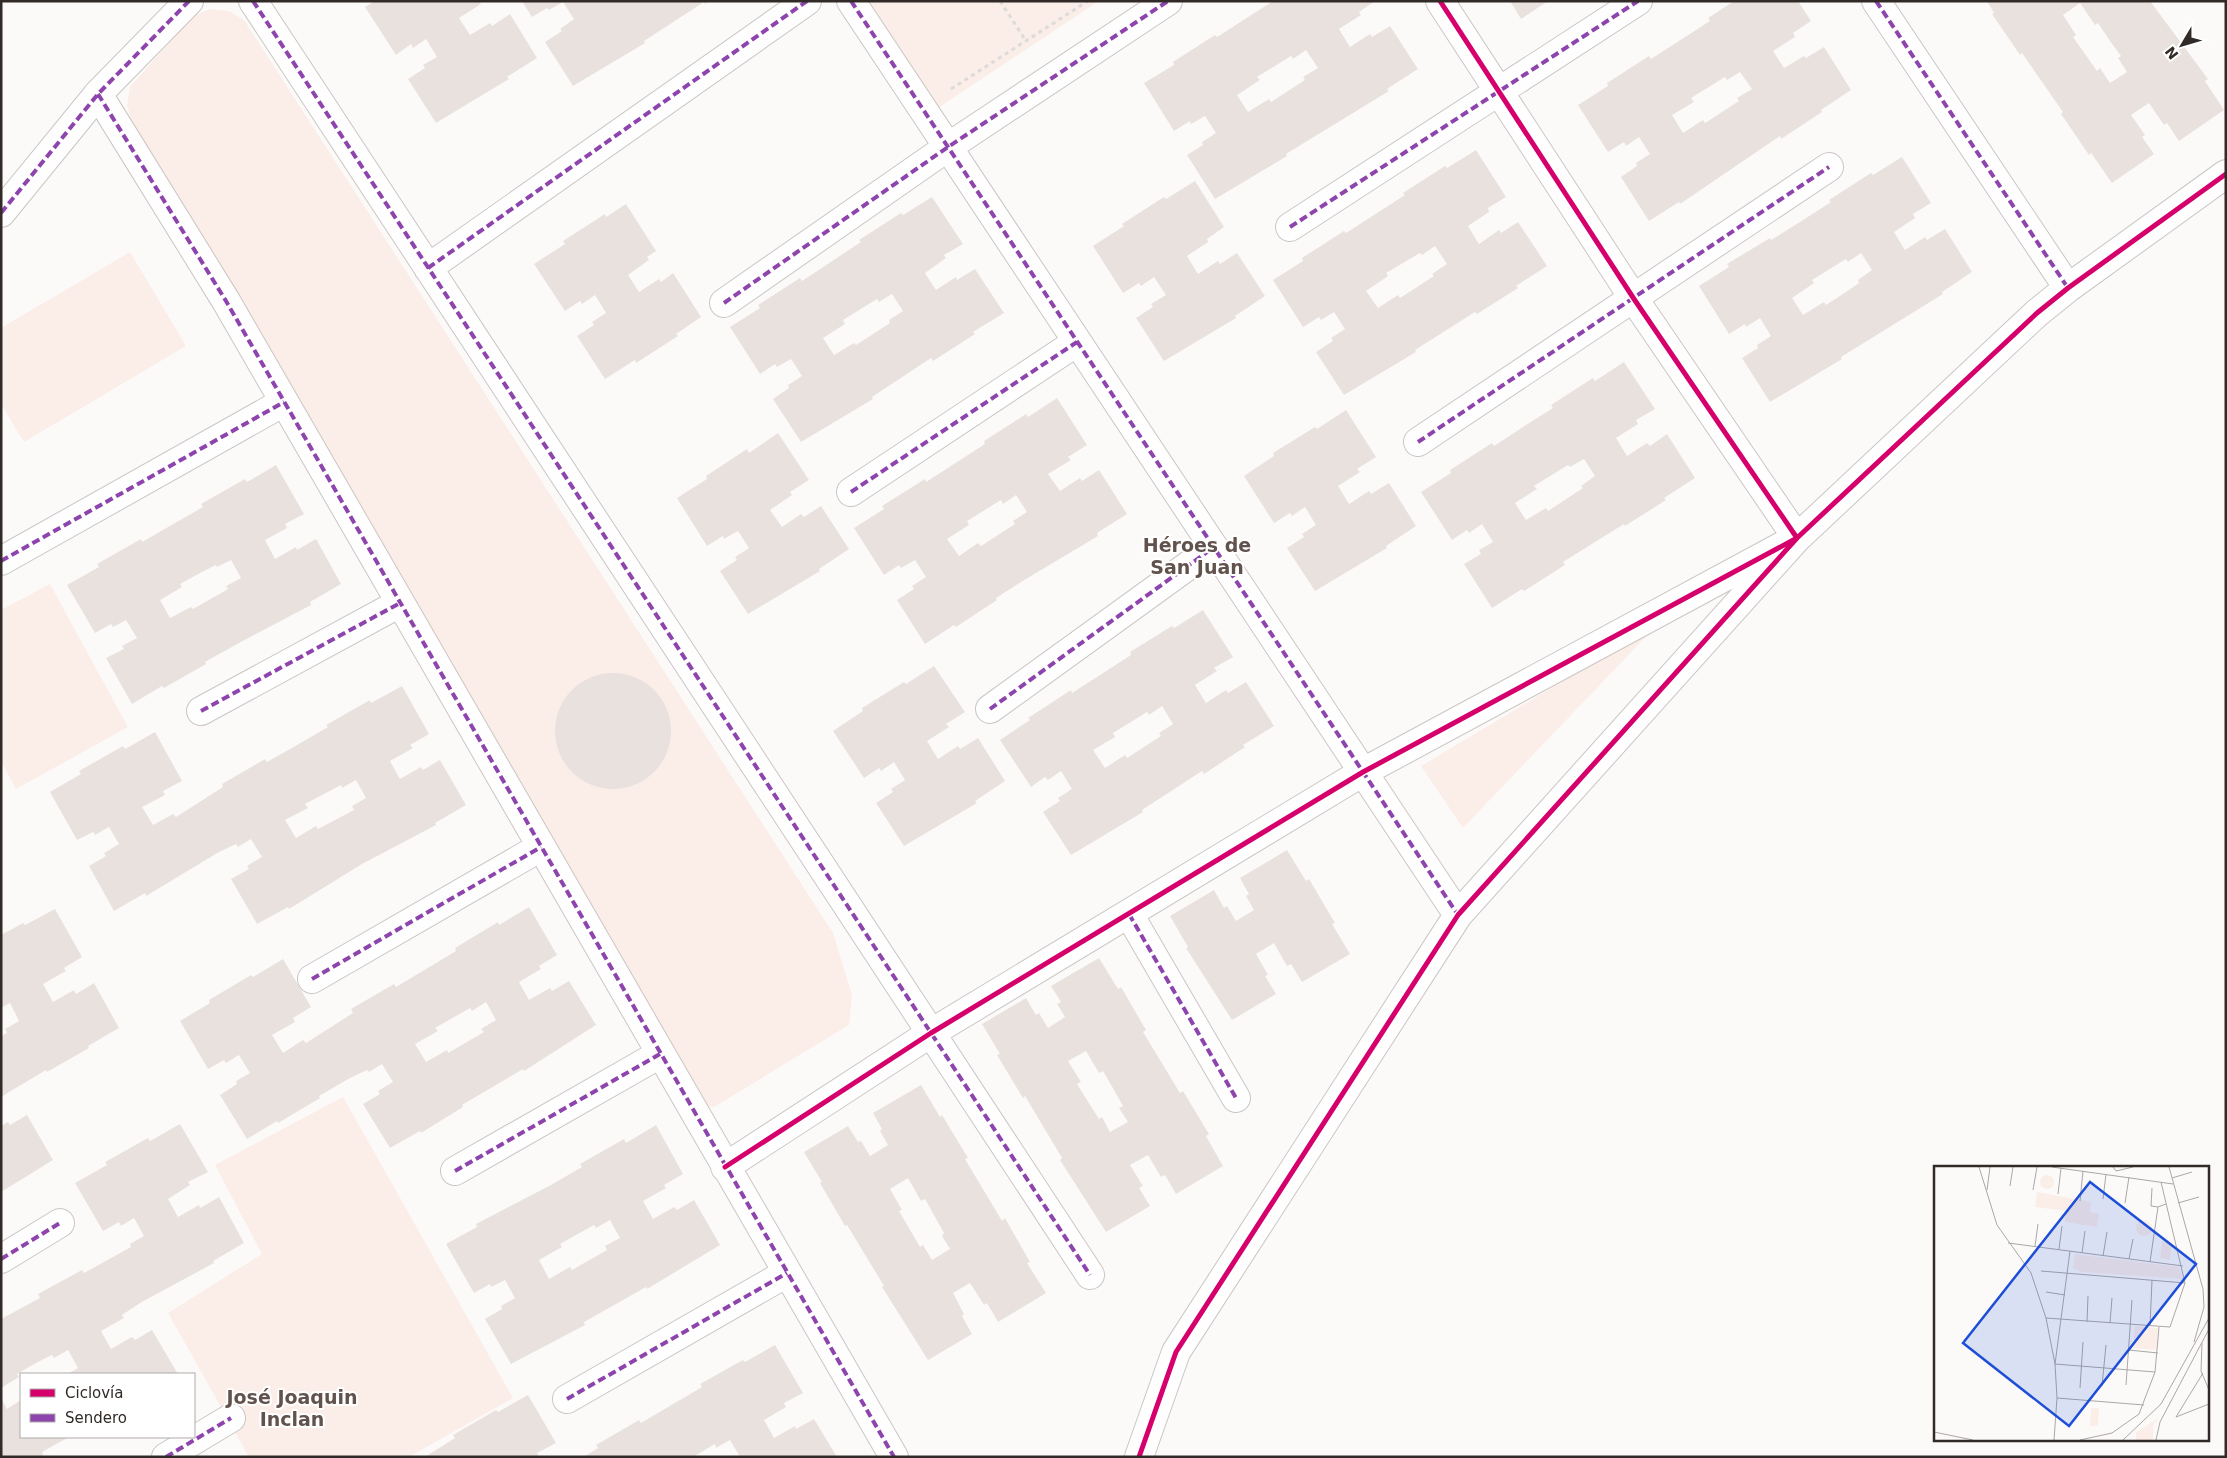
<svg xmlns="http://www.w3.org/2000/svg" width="2227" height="1458" font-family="'DejaVu Sans',sans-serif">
	<rect width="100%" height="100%" fill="#fcfaf9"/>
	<path fill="#fbede8" d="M863,1h236l-164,109z
		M209,9l20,2 15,9 589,913 19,62 -3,30 -135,82 -12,-1 -570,-983 -5,-18 3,-18 62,-70z
		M130,252l56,94 -162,96 -23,-38v-76z
		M50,584l78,143 -112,62 -15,-28v-151z
		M1657,625l-194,203 -42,-62z
		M343,1097l170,301 -104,59h-160l-81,-144 94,-59 -47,-89z"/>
	<path fill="#e9e1de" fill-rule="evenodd" d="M375,1h104l2,3 -22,14 11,17 20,-12 2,3 18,-12 27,44 -30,19 2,2 -73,44 -28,-44 17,-11 -2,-3 14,-8 -11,-18 -13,9 -2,-4 -15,11 -31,-48z
		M522,1h188l-5,3 -1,-2 -60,39 1,2 -72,43 -28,-44 17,-11 -2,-2 14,-10 -11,-17 -14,8 -2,-2 -15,9z
		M1273,1h102l-16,11 2,3 -22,14 11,18 20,-13 2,3 18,-11 28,43 -31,20 2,2 -103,63 1,2 -72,43 -28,-44 16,-10 -1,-3 14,-9 -11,-17 -14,8 -1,-3 -16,10 -30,-48 30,-18 -1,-3 42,-27 2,2zM1306,50l12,18 -15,9 2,3 -34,22 -2,-3 -21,13 -11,-17 23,-15 -3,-3 34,-21 2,3z
		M1510,1h38l-27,18z
		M1734,1h64l13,20 -18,12 2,4 -22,14 11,17 20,-12 2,2 18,-11 27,43 -30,20 1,2 -41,27 -1,-3 -100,68 -1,-2 -30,19 -28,-44 16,-11 -1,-3 14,-9 -11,-17 -13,9 -2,-4 -16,10 -30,-47 30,-19 -1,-3 42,-27 2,3 59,-38 -2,-3zM1740,72l12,17 -15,9 2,3 -34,22 -2,-3 -20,13 -11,-18 22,-13 -3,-4 34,-21 2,3z
		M1987,1h163l58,78 -3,2 19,29 -45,31 -12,-18 -3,2 -15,-22 -18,12 14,20 -3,2 12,17 -42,29 -21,-30 -2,2 -28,-41 2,-2 -41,-59 -2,2 -28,-41 2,-1zM2080,3l15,22 3,-2 12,18 11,15 -3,2 9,14 -17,11 -10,-15 -3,3 -24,-34 3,-2 -13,-20z
		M1476,150l30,47 -18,11 1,4 -21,14 11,18 20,-14 2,3 17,-11 29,44 -31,20 2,2 -41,26 -2,-2 -60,38 1,2 -72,43 -28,-43 17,-11 -2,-3 14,-9 -11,-17 -13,8 -2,-3 -16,10 -30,-47 30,-19 -1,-3 42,-27 2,2 59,-38 -2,-2 42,-27 2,2zM1435,246l12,18 -15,10 2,2 -34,22 -2,-3 -20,13 -12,-17 22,-15 -2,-3 34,-20 2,2z
		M1902,157l29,46 -18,11 2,4 -21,14 11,18 20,-13 2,3 18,-11 27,43 -30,20 1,2 -102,63 1,2 -72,43 -28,-44 16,-10 -1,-3 14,-9 -11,-18 -14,9 -1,-3 -16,10 -30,-48 30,-19 -2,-3 43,-26 1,2 29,-18 31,-20 -2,-2 42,-27 2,2zM1861,253l11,17 -14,10 1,3 -16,11 -17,11 -2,-3 -21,13 -11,-17 22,-15 -2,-3 34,-21 2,3z
		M1195,181l29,46 -17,12 1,3 -21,14 11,18 20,-13 2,3 17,-11 28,43 -30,20 1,2 -72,43 -28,-43 17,-11 -2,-3 15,-9 -12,-18 -13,9 -2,-3 -16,10 -30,-47 31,-20 -2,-2 42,-27 2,2z
		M932,197l31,47 -19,11 2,3 -21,15 11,17 20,-13 1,3 18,-11 29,44 -31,19 2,2 -42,27 -2,-3 -59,39 1,2 -72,43 -28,-43 16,-11 -1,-3 14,-9 -11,-17 -14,8 -2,-3 -15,10 -30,-47 30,-19 -2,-3 42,-27 2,3 59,-39 -2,-2 42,-27 2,2zM892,294l11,17 -14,9 1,3 -34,22 -2,-2 -20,12 -11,-17 22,-14 -2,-4 34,-21 2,3z
		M626,204l30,47 -9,6 2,3 -21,15 11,17 20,-13 2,3 12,-9 28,44 -25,17 2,2 -42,27 -1,-3 -30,19 -28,-43 17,-11 -2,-3 14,-9 -11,-18 -13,9 -2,-3 -15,10 -31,-47 31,-20 -2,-3 42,-27 1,3z
		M1624,362l31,47 -19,11 2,4 -22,14 11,18 20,-13 3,3 17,-12 28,44 -31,20 2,2 -41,26 -1,-2 -61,38 2,3 -41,26 -2,-2 -30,19 -28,-44 17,-10 -2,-4 14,-8 -11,-18 -13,9 -2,-3 -15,10 -31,-48 30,-19 -1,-3 42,-27 2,3 29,-19 30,-19 -2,-3 42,-27 2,3zM1584,459l11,17 -14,10 2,2 -35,23 -2,-3 -20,12 -11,-17 22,-14 -3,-3 34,-21 2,2z
		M1057,398l30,47 -19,12 3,3 -23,14 12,17 20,-13 2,3 17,-11 28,44 -30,19 1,3 -72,43 -30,19 1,2 -41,27 -2,-2 -29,19 -28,-44 17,-11 -2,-3 14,-9 -11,-17 -14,8 -2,-3 -15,10 -30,-47 30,-19 -2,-3 43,-27 1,3 59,-38 -1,-3 42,-27 2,3zM1016,495l11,17 -14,9 2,3 -34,22 -3,-3 -19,13 -12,-17 22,-14 -2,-4 34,-21 2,4z
		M1346,410l30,47 -19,12 3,3 -22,14 11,18 20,-13 2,3 18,-11 27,43 -30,20 1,2 -72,43 -28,-43 17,-11 -2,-3 14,-9 -11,-18 -13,9 -2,-3 -16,10 -30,-47 30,-20 -1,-3 42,-26 2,2z
		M778,433l31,47 -19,12 2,3 -22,15 12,17 19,-13 3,3 17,-11 28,43 -30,20 1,2 -72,43 -28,-43 17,-11 -2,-3 14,-9 -11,-17 -14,8 -1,-3 -16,10 -30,-48 30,-19 -1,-3 41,-27 2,4z
		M276,465l28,49 -19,10 2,4 -22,12 10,19 21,-12 1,3 19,-11 25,45 -31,18 1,3 -74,39 -32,18 1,2 -42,24 -2,-2 -30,18 -26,-46 18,-9 -2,-3 15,-8 -11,-18 -13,7 -2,-3 -16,9 -28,-48 32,-18 -2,-3 44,-25 1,3 61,-35 -2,-3 44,-25 2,3zM231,560l10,18 -15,8 2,3 -35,20 -2,-2 -21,11 -10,-18 22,-13 -2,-3 20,-11 16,-8 1,2z
		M1203,610l30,47 -19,11 3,3 -22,14 11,18 20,-13 2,3 18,-11 28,44 -31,19 2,2 -41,27 -2,-3 -60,39 1,2 -72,43 -28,-43 17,-11 -2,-3 14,-9 -11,-18 -13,9 -3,-3 -14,10 -31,-47 30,-20 -2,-2 43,-28 1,3 59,-38 -1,-3 42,-26 2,2zM1162,706l11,18 -14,9 2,3 -34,22 -2,-3 -20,13 -12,-18 22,-13 -2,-4 34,-21 2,3z
		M934,666l31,46 -19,12 3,3 -22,14 11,18 20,-13 2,3 18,-11 27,43 -30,20 2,2 -73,43 -28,-43 17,-11 -2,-3 14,-9 -11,-18 -13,9 -2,-3 -15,10 -31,-47 30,-20 -1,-3 42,-26 2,2z
		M555 731a58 58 0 1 1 116 0a58 58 0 1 1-116 0Z
		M402,686l27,48 -19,11 3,3 -23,13 10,18 21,-12 2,3 17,-10 26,45 -31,18 1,2 -74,39 -73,45 -1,-2 -31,17 -26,-45 18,-10 -2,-3 15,-9 -11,-18 -13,8 -2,-3 -17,8 -73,44 -1,-3 -31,18 -25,-45 17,-10 -2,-3 15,-9 -10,-17 -14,8 -2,-3 -16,8 -27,-48 31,-18 -2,-3 44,-25 2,3 30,-17 27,49 -19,10 2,4 -23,12 11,18 20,-11 3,3 47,-30 -1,-3 43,-25 2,3 30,-17 31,-18 -2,-2 44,-25 1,3zM356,780l10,18 -14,8 2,4 -36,19 -2,-3 -20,12 -11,-18 23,-12 -3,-4 36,-19 1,3z
		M1287,850l19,31 3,-2 26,44 -3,1 18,30 -48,28 -11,-18 -4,2 -13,-23 -18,11 12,21 -3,1 11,18 -44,26 -46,-72 2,-1 -18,-31 44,-26 10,18 3,-2 9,15 18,-11 -8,-14 3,-2 -9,-16z
		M529,907l28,48 -18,11 2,3 -22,13 10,18 21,-12 2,3 17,-10 27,44 -72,46 -1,-2 -61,36 1,2 -42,26 -1,-2 -30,17 -27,-44 17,-10 -2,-3 15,-9 -11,-18 -13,8 -2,-2 -17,8 -31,18 1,2 -42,25 -1,-2 -30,18 -27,-44 17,-11 -1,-3 14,-8 -11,-18 -13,8 -2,-3 -16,9 -28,-48 30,-18 -1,-3 42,-25 2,2 30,-18 28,48 -18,11 2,4 -23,13 11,18 20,-13 3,3 47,-30 -2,-4 43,-25 2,3 60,-36 -1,-3 43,-26 1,3zM486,1002l10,18 -15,9 3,3 -36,21 -1,-3 -21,12 -11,-18 23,-13 -3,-3 35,-20 2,3z
		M55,909l27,48 -18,11 2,3 -23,13 10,18 21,-12 2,4 18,-11 25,45 -31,18 1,2 -42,24 -1,-2 -45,27v-61l6,-3 -2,-4 14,-8 -9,-18 -9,5v-73l22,-12 2,2z
		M1099,958l19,31 3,-2 25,43 -3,2 37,61 3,-2 26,43 -3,2 17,30 -47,28 -11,-19 -4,2 -13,-22 -18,10 13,21 -4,2 11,18 -44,26 -46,-72 2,-2 -37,-62 -2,2 -26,-43 3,-1 -18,-30 44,-26 10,17 3,-2 9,15 17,-11 -8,-13 4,-2 -10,-16zM1086,1051l13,22 4,-2 11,19 9,16 -4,2 9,14 -18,10 -8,-15 -3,2 -22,-35 4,-2 -13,-21z
		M921,1085l19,32 2,-2 26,43 -3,1 37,62 3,-3 25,44 -3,1 19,30 -48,29 -11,-19 -3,2 -14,-22 -17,10 11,21 -2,2 10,18 -44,26 -46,-73 2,-1 -37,-61 -2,1 -25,-43 2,-1 -18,-30 44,-26 10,16 3,-1 9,15 18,-11 -8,-14 2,-2 -9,-16zM908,1178l13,23 4,-2 19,34 -2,3 8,13 -18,11 -9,-15 -3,2 -21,-36 3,-1 -12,-21z
		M27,1115l26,45 -52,32v-66l7,-4 2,3z
		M180,1124l28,48 -20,10 2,3 -22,14 10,18 21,-12 1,3 19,-11 25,46 -31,18 1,2 -74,40 -18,12 2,3 -23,13 10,18 21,-12 3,3 17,-10 26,44h-110l10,-6 -10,-18 -14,8 -2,-3 -16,8 -19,11 2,3 -18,11v-69l39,-21 -2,-4 44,-24 2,3 47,-26 -1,-3 14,-8 -10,-18 -13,8 -2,-4 -16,9 -28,-48 32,-18 -2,-3 43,-24 2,3z
		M656,1125l27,49 -19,11 2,3 -23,13 10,18 21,-12 3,3 17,-10 26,45 -73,44 -1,-2 -62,35 1,3 -74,39 -26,-45 17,-10 -1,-3 14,-8 -10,-18 -14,7 -1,-3 -16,9 -28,-49 31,-17 -1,-3 75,-39 31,-18 -2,-3 44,-25 2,4zM610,1220l10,18 -15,8 2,4 -35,20 -2,-3 -21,12 -10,-19 23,-13 -2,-3 34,-19 2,3z
		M775,1345l28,48 -19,10 2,4 -22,13 10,18 21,-12 1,3 18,-10 23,38h-97l-10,-17 -14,8 -1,-4 -22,13h-109l14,-9 -2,-3 43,-25 2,3 61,-36 -2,-3 43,-24 2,2z
		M528,1395l28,48 -19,10 2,4h-114l30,-19 -2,-3 43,-25 2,2z
		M1,1398l6,11 14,-9v37h48l-27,15 1,3 -4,2h-38z"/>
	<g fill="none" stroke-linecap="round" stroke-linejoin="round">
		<defs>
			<path id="street" d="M253,1l837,1274
				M851,1l607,914
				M1876,1l192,287
				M98,94l128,207 668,1156
				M1,213l97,-119 91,-93
				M1290,227l348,-226
				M428,268l379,-267
				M724,303l224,-156 220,-146
				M1418,442l411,-275
				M851,492l226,-150
				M1,561l283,-159
				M990,709l224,-162
				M201,711l199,-108
				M1129,914l107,184
				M312,979l229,-132
				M725,1167l206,-134 432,-261 434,-234 240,-225 31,-25 158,-114
				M455,1171l205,-117
				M1,1259l59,-36
				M567,1399l220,-126
				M166,1457l65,-39
				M1139,1457l37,-105 282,-437 339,-377 -163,-239 -194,-298"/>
		</defs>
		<use href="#street" stroke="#cac6c4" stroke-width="30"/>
		<path stroke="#dcdbda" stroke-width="3" stroke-dasharray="4 4" stroke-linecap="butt" d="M1000,1l26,40
			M951,89l137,-88"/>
		<use href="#street" stroke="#fffefe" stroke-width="28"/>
		<path stroke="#8e44ad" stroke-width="4" stroke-dasharray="8 4" stroke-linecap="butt" d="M253,1l837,1274
			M851,1l607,914
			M1876,1l192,287
			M98,94l128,207 668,1156
			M1,213l97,-119 91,-93
			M1290,227l348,-226
			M428,268l379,-267
			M724,303l224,-156 220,-146
			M1418,442l411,-275
			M851,492l226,-150
			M1,561l283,-159
			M990,709l224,-162
			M201,711l199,-108
			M1129,914l107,184
			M312,979l229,-132
			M455,1171l205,-117
			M1,1259l59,-36
			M567,1399l220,-126
			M166,1457l65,-39"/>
		<defs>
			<path id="cycleway" d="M725,1167l206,-134 432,-261 434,-234 240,-225 31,-25 158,-114
				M1139,1457l37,-105 282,-437 339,-377 -163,-239 -194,-298"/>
		</defs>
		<use href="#cycleway" stroke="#fff" stroke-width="8"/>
		<use href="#cycleway" stroke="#d6006c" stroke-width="5"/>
	</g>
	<g text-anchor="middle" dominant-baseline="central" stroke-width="4" stroke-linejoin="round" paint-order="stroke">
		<g font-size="19" font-weight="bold" fill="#62524c" stroke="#fff">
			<text x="1197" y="545">Héroes de<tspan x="1197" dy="22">San Juan</tspan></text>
			<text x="292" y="1397">José Joaquin<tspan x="292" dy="22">Inclan</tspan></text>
		</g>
	</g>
	<g transform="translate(1934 1166)">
		<rect width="275" height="275" fill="#fcfaf9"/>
		<path d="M106 16a7 7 0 1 1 14 0a7 7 0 1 1-14 0ZM103,26l54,10 -1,10 9,2 -2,13 -32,-5 1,-11 -31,-4zM202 62a8 8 0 1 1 16 0a8 8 0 1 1-16 0ZM228,75l10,1 -2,18 -10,-2zM141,88l104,13 4,12 -102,-7 -8,-4zM201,160l23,2 -2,22 -23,-2zM157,242h8l-1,18h-8zM224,252l-5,8v14h-17v-7z" fill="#fbede8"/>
		<path fill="none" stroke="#aba7a5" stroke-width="1" d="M45,1l18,58 34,48 15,45 9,46 100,8M118,1l121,17M179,1l3,4 17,-4M235,1l34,122 1,18 -10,35M238,12l20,-6M76,20l3,-19M218,22l-1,18 7,1 8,-3M53,24l3,-23M99,24l4,-23M124,28l3,-26M169,33l3,-25M146,35l3,-30M191,37l4,-26M244,37l21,-6M74,77l175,23M101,80l3,-22M125,83l3,-23M148,87l3,-22M169,90l4,-24M195,93l4,-20M216,96l8,-55M107,105l144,12M112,126l19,3M112,152l124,9 15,-44 -24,-101M153,156l1,-26M176,157l2,-25M216,160l2,-46M268,177l-1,28 8,19M195,184l29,3M192,219l6,-85M168,220l4,-41M146,222l3,-46M123,232l87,7M242,251l27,-44M242,251l33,-13M0,266l39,8M120,274l3,-42 -2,-34 15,-113M146,274l32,-7 27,-19 16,-42 4,-45M189,274l38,-36 48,-86M222,274l4,-18 49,-93"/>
		<path fill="#1d4ed8" fill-opacity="0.15" stroke="#1d4ed8" stroke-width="2.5" d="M156,16l106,82 -127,162 -106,-83z"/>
		<rect width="275" height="275" fill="none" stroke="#312a27" stroke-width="2.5"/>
	</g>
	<rect width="2227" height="1458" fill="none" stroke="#312a27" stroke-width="5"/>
	<rect x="20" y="1373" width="175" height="65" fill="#ffffff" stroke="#adaaa9"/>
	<rect x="30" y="1389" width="25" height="8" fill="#d6006c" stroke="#adaaa9"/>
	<text x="65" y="1398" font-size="15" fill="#312a27">Ciclovía</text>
	<rect x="30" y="1414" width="25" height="8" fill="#8e44ad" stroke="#adaaa9"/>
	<text x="65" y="1423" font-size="15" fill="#312a27">Sendero</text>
	<g transform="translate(2182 45) rotate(232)" stroke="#ffffff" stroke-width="4" paint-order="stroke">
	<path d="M0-4L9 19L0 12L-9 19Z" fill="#312a27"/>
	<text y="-8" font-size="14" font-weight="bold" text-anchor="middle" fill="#312a27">N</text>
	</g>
</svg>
